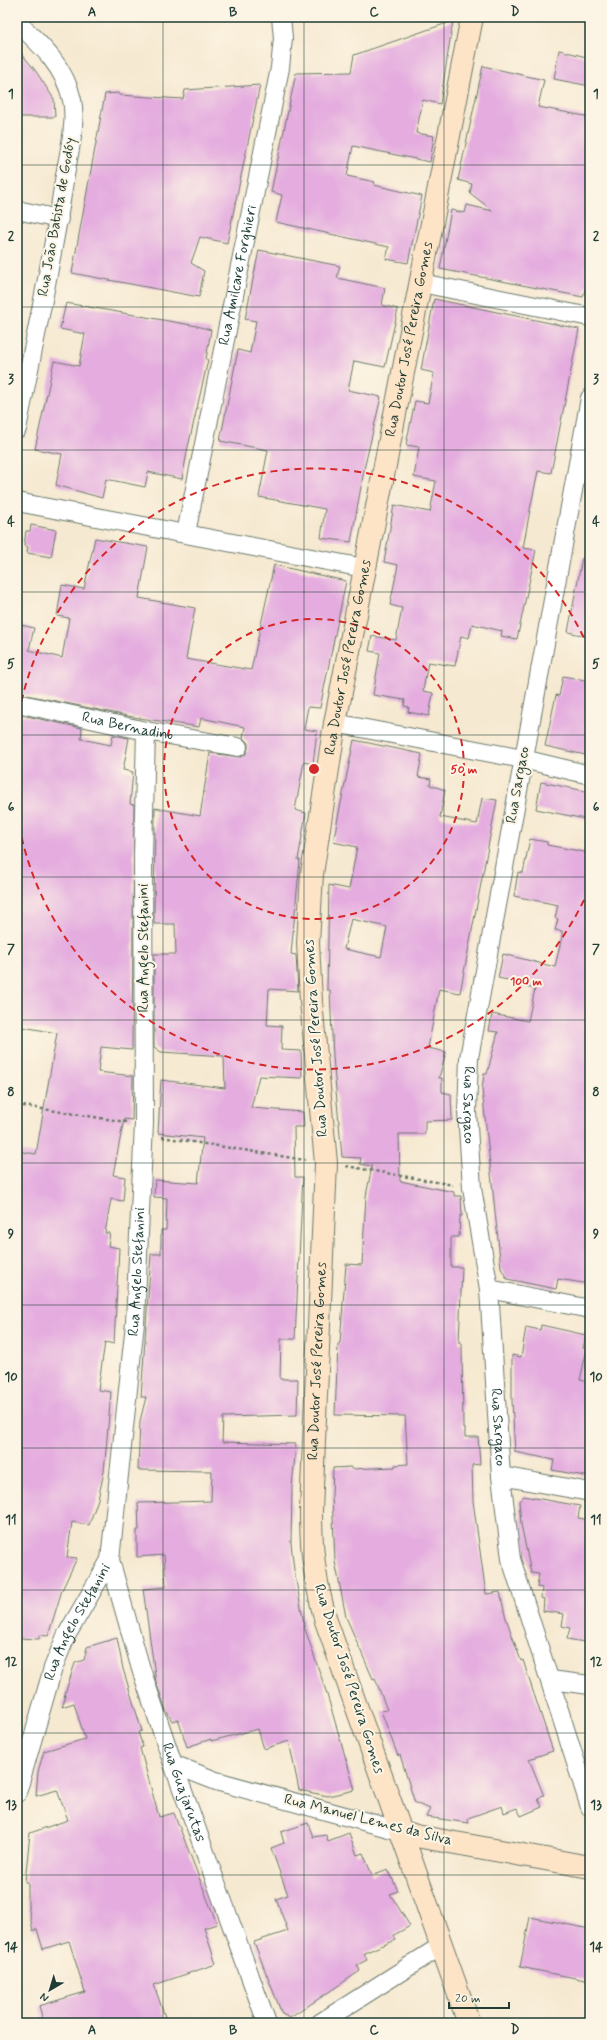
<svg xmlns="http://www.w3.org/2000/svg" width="607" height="2040" font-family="Mynerve,sans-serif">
	<rect width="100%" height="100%" fill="#fcf5e5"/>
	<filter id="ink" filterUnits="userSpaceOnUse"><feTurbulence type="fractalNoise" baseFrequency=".025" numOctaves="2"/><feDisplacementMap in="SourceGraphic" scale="8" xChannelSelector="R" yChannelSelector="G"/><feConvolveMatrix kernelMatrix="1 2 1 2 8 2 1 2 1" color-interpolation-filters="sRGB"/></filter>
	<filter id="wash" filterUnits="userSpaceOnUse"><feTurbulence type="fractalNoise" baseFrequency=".012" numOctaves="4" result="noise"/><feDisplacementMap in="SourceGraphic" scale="16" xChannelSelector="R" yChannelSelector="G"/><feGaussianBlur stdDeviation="0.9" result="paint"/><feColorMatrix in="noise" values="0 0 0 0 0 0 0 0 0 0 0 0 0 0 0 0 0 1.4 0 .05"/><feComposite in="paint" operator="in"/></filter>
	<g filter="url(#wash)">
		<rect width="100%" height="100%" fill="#f6e9d1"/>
		<g id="blocks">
			<path fill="#e4acdf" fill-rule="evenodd" d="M453,21l-13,83 -17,-4 -7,33 18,3 -4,26 -77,-16 -6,30 28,6 -1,3 48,11 -14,67 -22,-4 3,-12 -113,-25 6,-27 -11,-3 25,-119 55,-1 3,-17z
				M17,48l18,22 19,29 1,18h-38z
				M559,50l31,8v28l-36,-7z
				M483,66l61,14 -6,27 52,10v170l-4,-1 -3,11 -143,-28 11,-59 14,3 2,-8 26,6 -23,-18 2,-9 -14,-4z
				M260,85l-33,158 -27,-6 -9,26 13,8 -5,26 -127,-24 33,-179 14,-1v2l64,4 2,-9z
				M259,250l81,16 -3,12 48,10 -3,17 16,4 -13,58 -31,-6 -6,29 33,7 -16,68 -14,77 -30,-4 4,-29 -66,-12 9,-47 -48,-9 18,-91 12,3 6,-32 -11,-2z
				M434,299l145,30 -28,144 -13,-2 -8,39 -7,38 13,2 -19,89 -16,-3 1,-5 -30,-7 -3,14 -8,-2 -6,30 -27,-4 -5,29 10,2 -4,23 -21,-4 1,-5 -5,-1 1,-6 -32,-5 7,-42 -11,-2 3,-15 24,4 6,-32 -12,-3 8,-40 -14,-3 10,-57 36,7 6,-31 -22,-4 5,-30 -13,-2 9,-44 13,2 6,-30 -13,-3z
				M66,303l131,23 14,4 -5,29 2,1 -20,87 -6,32 -34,-7 -3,15 -39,-8 -4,19 -46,-13 6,-31 -27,-5 19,-88 25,5 6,-32 -25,-5z
				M31,525l25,5 -5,27 -24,-4 1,-6 -4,-1 2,-15h4z
				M95,538l53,9 -9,51 56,10 -9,51 65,11 23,-105 72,16 -26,127 -12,-1 -4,22 13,2 -4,33 -9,-2 -9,48 11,3 -8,47h2l-9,94 5,1 2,36 -29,-2 -2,36 15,1 -1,24 20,1 1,27 -43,-2 -8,32 52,4 1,15h-10l1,50h8l-8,162h-14l-1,40h18l-1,36 -74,2 -1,25 74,2 -4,43 -1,56 3,27 11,59 21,62 29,99 -27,6 -29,-6 -10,-49 -25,8 -6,-20 -47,12v-2l-24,8 -9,-28 -6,2 -6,-11 -10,-28 -13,-93 23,-2 -2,-32 -27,2v-27h2l-1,-27 73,-2 1,-30 -74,-1 2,-49 6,-24h-5l10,-143h10v-24h5l1,-32 -13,-1 1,-17 43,3 5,-45 -45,-5 3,-53 64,8 -1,-32 -63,-4 -7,-5v-93h22l-1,-30h-21l1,-116 45,8 10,-63 31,4 5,-3 2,-6v-5l-5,-5 2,-11 -44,-9 -2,9 -66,-10 -116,-24v-69l17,4 -5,22 33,8 7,-40 -12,-2 5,-31 22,4z
				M582,558l8,1v78l-22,-5z
				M563,676l27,5v75l-45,-10 11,-51 3,1z
				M17,714l65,14 -1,11 30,6 2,-10 16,3 -6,32 10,2 -3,32 4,1 -2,245 -31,-3 -3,25 35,4 -1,44 -8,-1 -11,56 12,2 -2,24 -12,-2 -6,34h5l-2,13 11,2 -5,96 -9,-2 -7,48 13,2 -7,80 -6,27 -9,26 -17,-3 -5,35 10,1 -15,32 -14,46 -8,-1 -1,4 -22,-1v-487l19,3 21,-121 -40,-7z
				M354,740l68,14 -4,23 13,2 -1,6 15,5 -5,27 37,7 5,-26 15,2 -37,193 -21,-4 -11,59 18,4 -7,26h3v14l9,2 1,26 -27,1v13h-26l1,47 54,11v4h7l1,20h-2l-1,21h-8v30h11l-3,76h3l1,85h2v9h13l2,27 -8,1 1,36 13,93 14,-2 5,23 16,46 2,-1 5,16 25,75 -24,8 15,37 -6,2 4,9 -21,9 -4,-8 -13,5 -2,-7 -34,12 1,5 -43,-6 4,-8 -15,-6 -15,-48 -2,1 -17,-45 6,-1 -12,-32 -2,1 -27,-62 -11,-56 -3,-65 1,-28 18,-1v2l44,-2v-2l13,-1 -3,-48 -70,-1 3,-71 2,-1 6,-79 16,1 4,-69 6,-30 -12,-2 1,-6 -19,-1 -9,-100 -3,-67h-3l2,-105 20,4 8,-42 -24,-5zM351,919l36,8 -6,30 -37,-8z
				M541,782l49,10v28l-54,-11z
				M530,839l17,3v3l43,8v431l-32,-5 -2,10 -49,-10 -6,-11 -19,-179 2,-15h3l11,-42 -9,-1 3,-17 36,7 7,-32 -23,-5 1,-3 -15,-3 5,-24 52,13 7,-31v-5l-7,-1 3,-11 -3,-1 3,-13 -44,-9 4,-24 5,1z
				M541,1325l45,10 -3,13 4,1 -7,31 10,2v95l-38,-7 2,-10 -39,-8 -3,-51v-46l9,2 5,-30 14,3z
				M524,1496l56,10 -2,12 12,2v123l-23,-4 3,-11 -8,-2 2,-12 -21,-3 1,-12 -3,-1 1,-10 -5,-1 2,-13 -8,-1 -10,-49 -2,-23z
				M117,1638l6,31 19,62 -4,1 5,15 -3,1 19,69 15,-4 43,111 -13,4 12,36 -62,21 13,38h-123l-5,-17 46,-14 -16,-51 -26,8 -6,-20 -4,2 -5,-26v-23h-3l5,-49 38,-13 -11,-30 -21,6 2,-24 6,-21 41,-12 -11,-36 -12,4 4,-11 -2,1 11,-34 9,-3 3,-13z
				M308,1823l5,14 13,-2 2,6 21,-8 8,22 6,-2 9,22 16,-6 10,22 -8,3 20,32 -16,9 2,5 -32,13 3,7 -10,5 3,6 -70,47 -8,-4 -28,-72 34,-11 -12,-32 12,-4 -17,-47 13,-5 -3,-11z
				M530,1917l60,12v52l-70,-14z"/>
		</g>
	</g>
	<g filter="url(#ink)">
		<use href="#blocks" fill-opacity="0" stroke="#6a796b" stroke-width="1"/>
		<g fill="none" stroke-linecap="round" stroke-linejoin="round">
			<defs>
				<g id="street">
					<path d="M17,22c23,22 48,45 55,78 5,24 -4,57 -8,81 -12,83 -31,166 -47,248"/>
					<path d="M17,210l42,9"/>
					<path d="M421,283l169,34"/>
					<path id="s1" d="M590,398l-121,660 -2,54 5,76 17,101 12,187 10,83 79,248"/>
					<path d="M17,502l347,66"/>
					<path id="s2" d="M186,533l94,-465 3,-30 -2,-21"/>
					<path id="s3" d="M17,703l129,28 92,16"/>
					<path d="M335,723l188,36 67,16"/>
					<path d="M489,1289l101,20"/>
					<path d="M501,1476l89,16"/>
					<path id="s4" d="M110,1560l31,109 32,95 94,259"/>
					<path d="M550,1680l40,5"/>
					<path d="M173,1764l43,17 184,50"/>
					<path id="s5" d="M17,1793l36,-125 13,-32 44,-76 25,-237 9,-200 -1,-268 3,-124"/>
					<path d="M320,2023l121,-77"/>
				</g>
				<g id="secondary">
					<path d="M400,1831l16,5 174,31"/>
					<path id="s6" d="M469,2023l-143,-402c-11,-40 -15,-68 -15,-110l15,-348 -15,-162 -3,-58 4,-69 23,-151 137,-706"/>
				</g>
			</defs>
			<use href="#street" stroke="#6a796b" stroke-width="20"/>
			<use href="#secondary" stroke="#6a796b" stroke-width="24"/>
			<path stroke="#6a796b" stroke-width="2.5" stroke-dasharray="3 3" stroke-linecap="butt" d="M17,1105l109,17
				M162,1137l143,23
				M346,1166l107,19"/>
			<use href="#street" stroke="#fff" stroke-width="18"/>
			<use href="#secondary" stroke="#fee4c6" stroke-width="22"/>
		</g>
	</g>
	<path fill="none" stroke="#1f3d34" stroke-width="1" stroke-opacity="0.55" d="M163,17v2006M304,17v2006M444,17v2006M17,165h573M17,307h573M17,450h573M17,592h573M17,735h573M17,877h573M17,1020h573M17,1163h573M17,1305h573M17,1448h573M17,1590h573M17,1733h573M17,1875h573"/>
	<g fill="none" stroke="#d62828" stroke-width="2" stroke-dasharray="7 5">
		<circle cx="314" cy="769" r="150"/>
		<path d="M589 889A300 300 0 0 1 17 813M17 725A300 300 0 0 1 589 649"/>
	</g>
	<g text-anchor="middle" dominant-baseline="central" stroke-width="4" stroke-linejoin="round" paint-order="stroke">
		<g font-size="15" fill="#1f3d34" stroke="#fcf5e5">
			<text transform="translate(57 217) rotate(-80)">Rua João Batista de Godóy</text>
			<text stroke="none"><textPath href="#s2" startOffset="263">Rua Amilcare Forghieri</textPath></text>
			<text stroke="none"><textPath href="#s6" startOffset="1720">Rua Doutor José Pereira Gomes</textPath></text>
			<text stroke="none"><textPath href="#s6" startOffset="1396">Rua Doutor José Pereira Gomes</textPath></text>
			<text stroke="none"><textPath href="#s3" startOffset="113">Rua Bernadino</textPath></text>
			<text transform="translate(518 785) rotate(-80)">Rua Sargaco</text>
			<text transform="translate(144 948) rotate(-90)">Rua Angelo Stefanini</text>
			<text transform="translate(316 1038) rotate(-94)">Rua Doutor José Pereira Gomes</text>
			<text stroke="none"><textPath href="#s1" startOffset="718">Rua Sargaco</textPath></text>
			<text stroke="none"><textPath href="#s5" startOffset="542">Rua Angelo Stefanini</textPath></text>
			<text stroke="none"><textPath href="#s6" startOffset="688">Rua Doutor José Pereira Gomes</textPath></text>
			<text stroke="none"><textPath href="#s1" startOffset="1042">Rua Sargaco</textPath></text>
			<text stroke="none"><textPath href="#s5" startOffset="182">Rua Angelo Stefanini</textPath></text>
			<text transform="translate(349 1679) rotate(72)">Rua Doutor José Pereira Gomes</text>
			<text stroke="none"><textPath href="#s4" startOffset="244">Rua Guajarutas</textPath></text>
			<text transform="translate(368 1820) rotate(14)">Rua Manuel Lemes da Silva</text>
		</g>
	</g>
	<circle cx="314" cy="769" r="6" fill="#d62828" stroke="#fcf5e5" stroke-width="2"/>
	<g font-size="12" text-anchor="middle" font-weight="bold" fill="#d62828" stroke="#fcf5e5" stroke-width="4" stroke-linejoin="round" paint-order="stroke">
		<text x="464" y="773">50 m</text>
		<text x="526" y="985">100 m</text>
	</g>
	<rect width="607" height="2040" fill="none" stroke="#fcf5e5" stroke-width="44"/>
	<g transform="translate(50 1990) rotate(218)" stroke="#fcf5e5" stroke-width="3" paint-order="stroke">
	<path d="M0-3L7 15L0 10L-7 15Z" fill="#1f3d34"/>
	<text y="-6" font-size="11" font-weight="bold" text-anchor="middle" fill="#1f3d34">N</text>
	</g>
	<path d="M449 2002v6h60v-6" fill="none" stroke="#1f3d34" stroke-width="2"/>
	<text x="455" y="2002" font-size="12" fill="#1f3d34" stroke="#fcf5e5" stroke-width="3" paint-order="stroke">20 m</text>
	<rect x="22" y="22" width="563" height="1996" fill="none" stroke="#1f3d34" stroke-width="1.5"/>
	<g font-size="13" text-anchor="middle" font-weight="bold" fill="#1f3d34">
		<text x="92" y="16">A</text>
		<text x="233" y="16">B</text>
		<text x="374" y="16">C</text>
		<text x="515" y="16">D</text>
		<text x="11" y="98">1</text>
		<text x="596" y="98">1</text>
		<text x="11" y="240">2</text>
		<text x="596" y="240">2</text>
		<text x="11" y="383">3</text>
		<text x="596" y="383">3</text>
		<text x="11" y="526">4</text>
		<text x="596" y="526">4</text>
		<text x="11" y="668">5</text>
		<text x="596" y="668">5</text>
		<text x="11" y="811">6</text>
		<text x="596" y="811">6</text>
		<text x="11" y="953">7</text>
		<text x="596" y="953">7</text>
		<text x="11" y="1096">8</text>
		<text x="596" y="1096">8</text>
		<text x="11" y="1238">9</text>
		<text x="596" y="1238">9</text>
		<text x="11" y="1381">10</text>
		<text x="596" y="1381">10</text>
		<text x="11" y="1524">11</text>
		<text x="596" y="1524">11</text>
		<text x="11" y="1666">12</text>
		<text x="596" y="1666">12</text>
		<text x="11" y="1809">13</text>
		<text x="596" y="1809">13</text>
		<text x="11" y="1951">14</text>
		<text x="596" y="1951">14</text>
		<text x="92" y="2034">A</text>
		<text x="233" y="2034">B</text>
		<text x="374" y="2034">C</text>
		<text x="515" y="2034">D</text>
	</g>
</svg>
